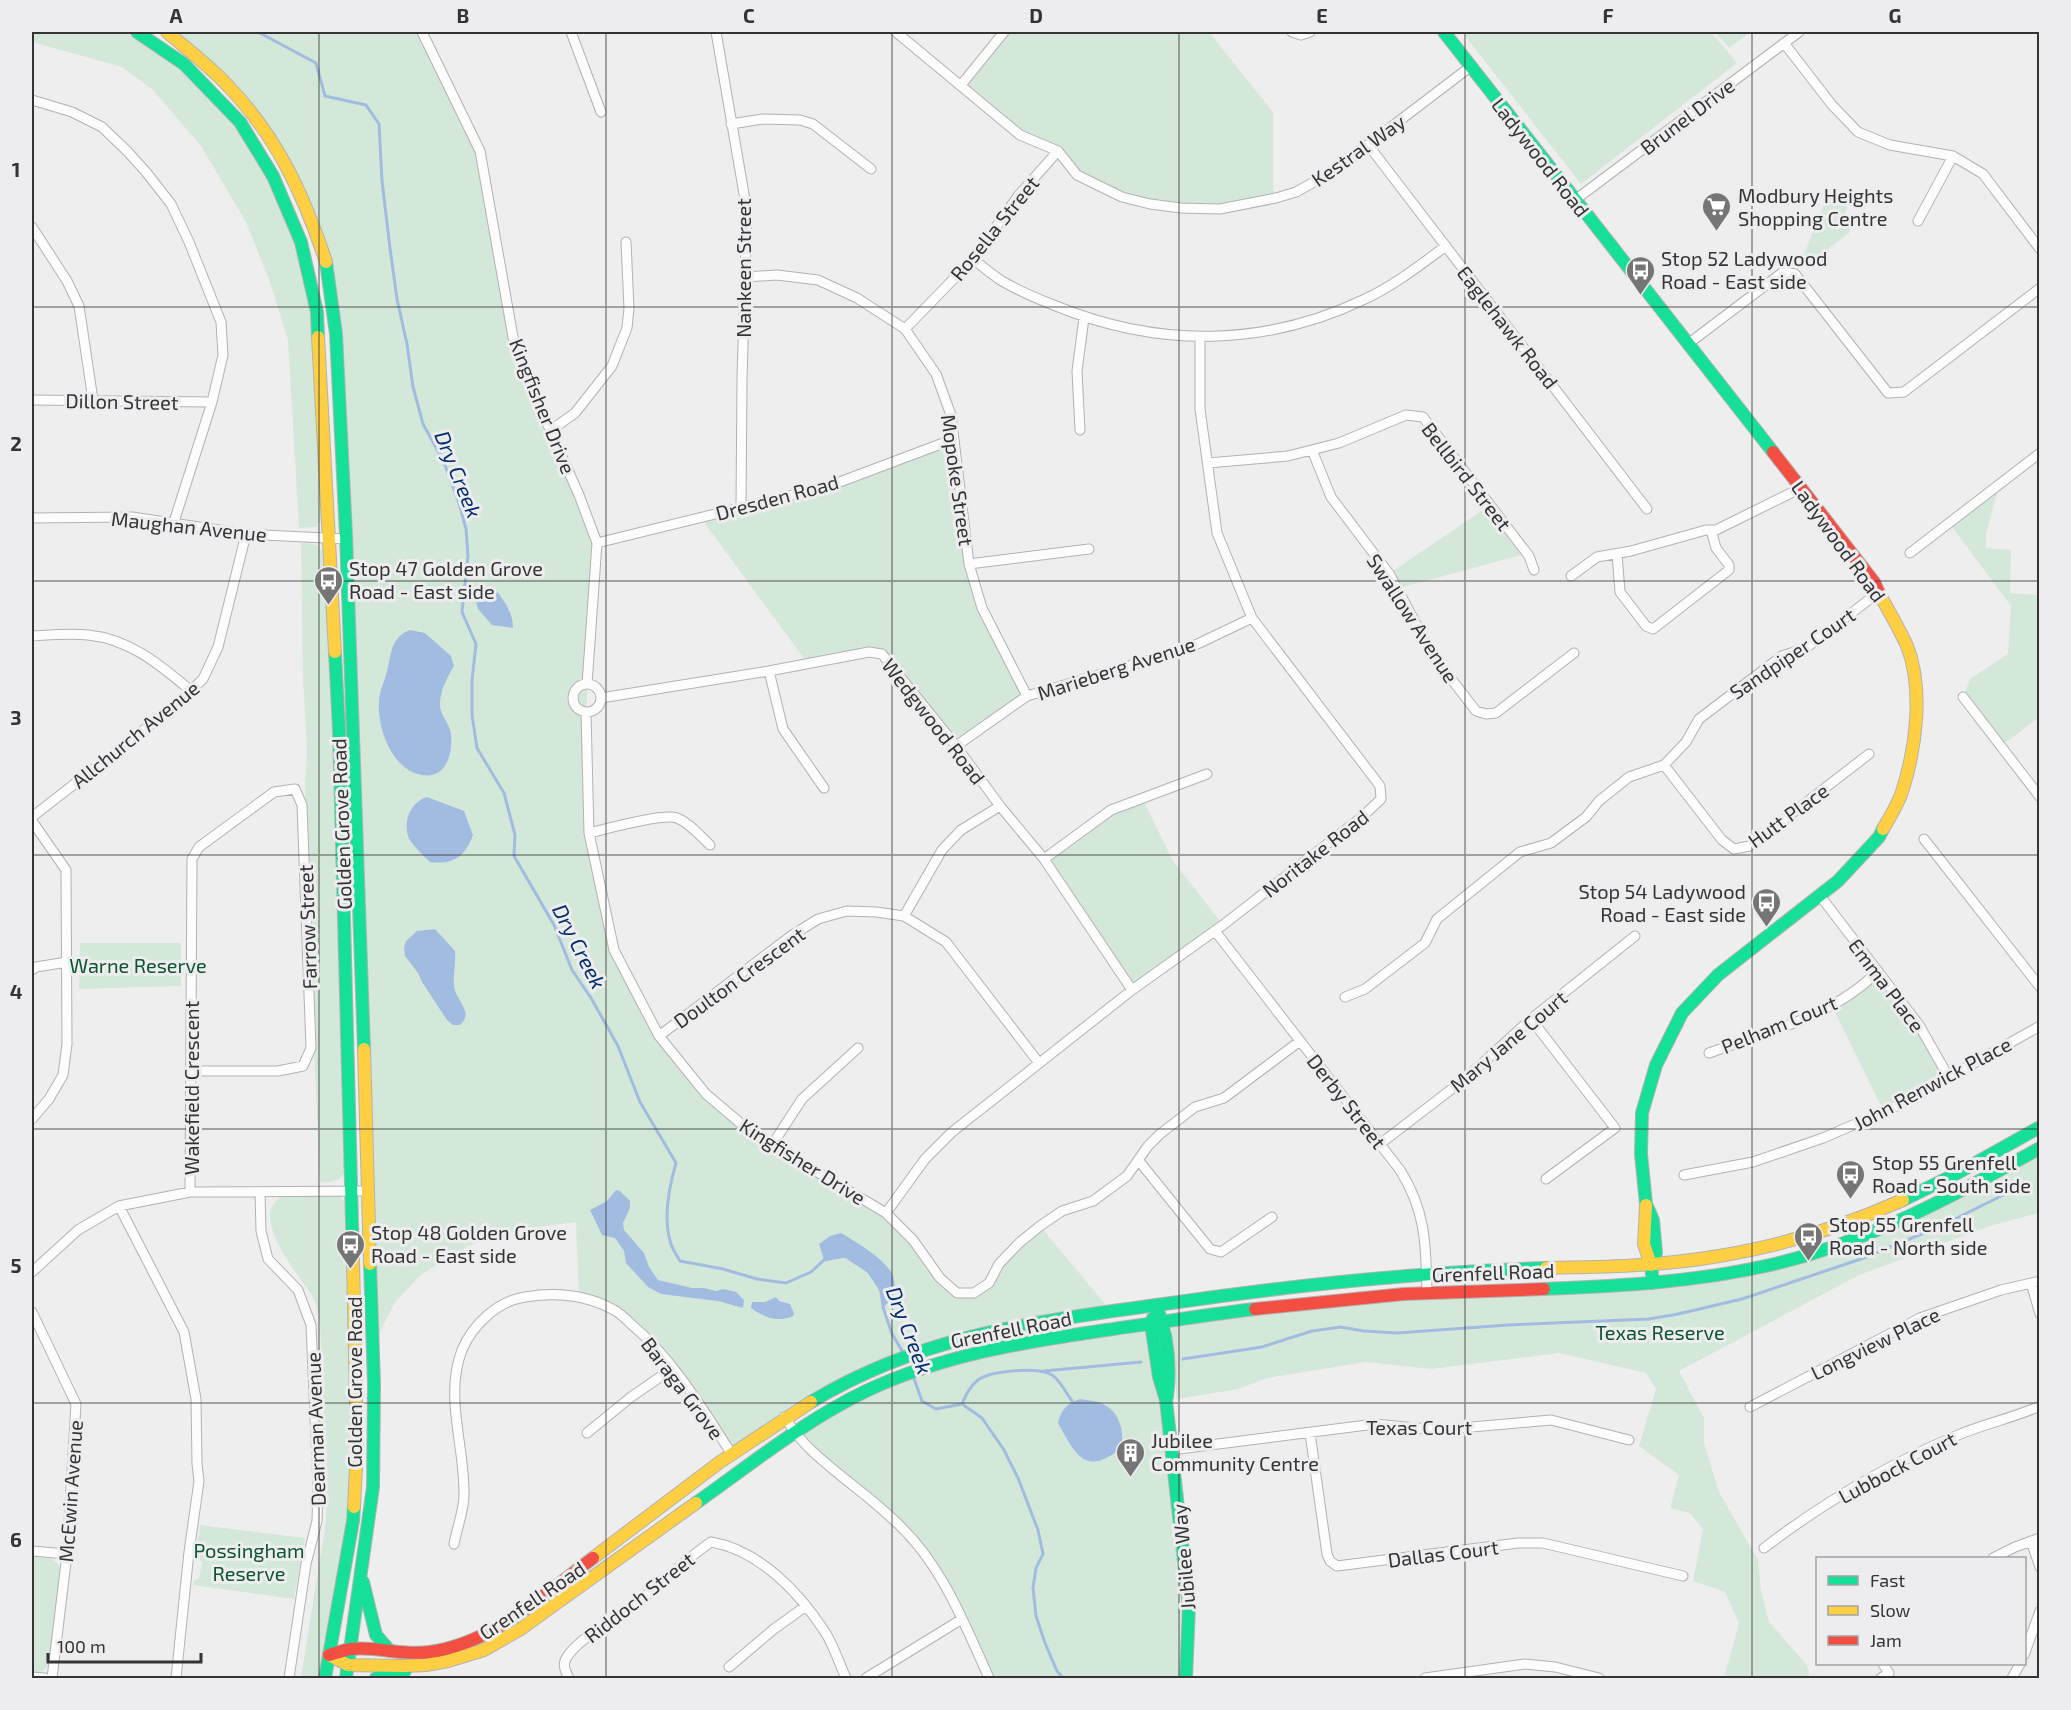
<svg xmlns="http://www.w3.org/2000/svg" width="2071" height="1710" font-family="'Exo 2',sans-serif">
	<rect width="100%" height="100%" fill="#eee"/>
	<path fill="#d4e8d9" d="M32,32h93l56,37 46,47 20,25 24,41 25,61 16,70 10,207 -6,7 -17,1 -11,-188 -18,-58 -24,-60 -45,-76 -48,-56 -31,-23 -90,-25z
		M167,32h250l63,120 33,185 84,206 -11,169 3,121 25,117 45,86 47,58 66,51 114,68 71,80h17l15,-10 10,-19 41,-38 71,85 -137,23 -96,32 -147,87 -58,-85 -58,-58 -36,-12 -3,-76 -59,8 -49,16 -46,28 -27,28 -22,44 -37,-1012 -26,-120 -57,-101z
		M1004,32h205l64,80v76l3,10 -56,11 -70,-5 -59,-21 -26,-24 -45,-24 -59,-50z
		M1462,32h249l26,31 -156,121z
		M1715,32h35l-21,16z
		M1826,200l21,7 -2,7 9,3 -5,16 -43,33 -6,-2z
		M954,439l15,125 13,44 45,88 -71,50 -74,-92 -74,10 -107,-146 128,-32z
		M1997,493l-11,42v13l25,2 -1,43 29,2v122l-39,30 -37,-50 7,-18 38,-25 3,-48 -62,-83z
		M1486,508l35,47 -118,32 -10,-16z
		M301,543c14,0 21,2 25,17l21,606c-4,14 -13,17 -27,16l-6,-133 -9,-265 2,-33 -4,-74z
		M1142,798l31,63 50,64 -91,65 -88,-131 67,-49z
		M80,943h101v43l-102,3z
		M1877,972l42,53 29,51 -64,36 -52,-106z
		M2039,1152v61l-49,13 -131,49 -180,96 25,47v25l15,49 39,68 3,30 8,32 38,43 3,13h-86l15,-55 -14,-31 -32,-11 10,-52 -13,-16 -20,-5 9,-33 -40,-29 17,-57 -10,-16 -87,-20 -128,16 -65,-7 -99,16 -29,11 -61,10 -8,-66 1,-5 5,-4 126,-15 126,-10 227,-10 57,-7 86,-19 96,-33 72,-36z
		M287,1195h49l4,2 7,6 5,245 -5,70 -29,160h-17l25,-157 1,-37 -7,-161c-2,-10 -3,-19 -8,-27 -13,-21 -70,-87 -25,-101z
		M1151,1324l38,282 -3,72h-197l-49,-99 -41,-55 -104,-92 135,-66z
		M200,1525l105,13 -11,61 -101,-14 1,-5 5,-1 3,-17 -6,-4z
		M32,1556l21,3 7,8 1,5 -12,92c-4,7 -9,10 -17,9z"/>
	<path fill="#a2bce1" d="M487,590h9c9,13 17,22 17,38l-21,-3 -14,-16 -2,-7 4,-9z
		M410,630l15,3 26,23 3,10c-7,12 -14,24 -14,39 0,10 10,19 11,29 2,20 -5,45 -29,41 -30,-5 -45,-47 -43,-73 0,-11 6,-21 8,-31 5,-18 3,-33 23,-41z
		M427,797l37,14 9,24c-8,22 -20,30 -43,27 -6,-6 -20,-19 -22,-26 -5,-16 3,-34 19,-39z
		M435,929l20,22c1,12 -2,23 -1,35 1,14 21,26 6,39h-7l-6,-5 -25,-38 -4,-9 -13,-17 -1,-8 2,-7 11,-10z
		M616,1190l4,1 10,10v7l-7,15 1,7 20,23 5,14 9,13 34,8h12l12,3 7,-2 13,3 8,8 -1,8 -25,-7 -57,-7 -13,-7 -22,-24 -2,-12 -9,-13 -13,-3 -12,-25 17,-9z
		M841,1233c14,8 47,28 52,43 3,9 2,16 -1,24l-9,7c-4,-28 -15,-36 -38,-51l-21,4 -5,-16 11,-8z
		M776,1297l3,4 11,3 4,9 -1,3c-15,7 -30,1 -42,-8l1,-6h13z
		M1080,1399c7,1 17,2 23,5 17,8 22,29 18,44 -36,30 -46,5 -63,-25 3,-13 9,-20 22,-24z"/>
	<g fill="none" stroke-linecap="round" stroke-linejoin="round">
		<path stroke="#a2bce1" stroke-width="3" d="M258,32l58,31 9,33 41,9 13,19 3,57 8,67 7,51 10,45 6,43 10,37 20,36 16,43 7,26 2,27 -6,56 14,32 -4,36v35l5,33 27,45 11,42 -1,21 40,69 18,45 19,28 27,48 22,56 36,61c-7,24 -13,57 -5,81 2,6 6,12 9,17l43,8 34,10 29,4 25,-11 13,-12 21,-4 23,15 13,19 2,17 9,27 12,20
			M1183,1359l79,-12 50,-16 29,-4 23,4 33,2 111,-8 141,-6 29,-5 64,-15 119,-40 80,-33 66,-33
			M1044,1371l97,-9
			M913,1376l9,25 14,8 26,-5 20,14 22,32 14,28 20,52 5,24 -7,14 -3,20 3,28 9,27 12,28 6,7
			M962,1404c4,-9 8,-18 16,-24 12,-9 61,-14 74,-5 8,5 14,18 20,26"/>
		<defs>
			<path id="street" d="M422,32l58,119 33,186 12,36 54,122 18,48 -10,141
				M571,32l30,80
				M716,32l31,179 -5,168 -1,128
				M896,32l124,103 38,16 19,24 45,22 28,7 31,4 39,1 56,-11 20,-6 36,-20 138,-105
				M1292,32l9,3 9,-3
				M1784,43l48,62 26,27 32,13 63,11 30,18 57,75
				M961,85l43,-53
				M32,100l40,12 30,15 25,24 19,21 25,32 18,38 32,80 2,33 -11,47 -38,120
				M731,124l32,-5 37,1 13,4 58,45
				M1369,146l278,363
				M1575,200l224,-168
				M1918,221l35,-65
				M32,227l35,54 12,25 14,94
				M973,259c9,7 19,16 29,22 17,10 36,18 54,25 103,42 209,41 309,-7 30,-14 55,-34 81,-53
				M745,277l32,-2 41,5 39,18 48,31 31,45 15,41 18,149 13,44 45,88
				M905,329l68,-70 45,-63 40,-45
				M1688,344l95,-72 12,2 93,119 16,-1 136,-104
				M32,400l180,2
				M551,430l24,-17 37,-47 15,-38 2,-20 -3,-66
				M1080,430l-3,-59 7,-53
				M1312,450l19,47 59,78 42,79 44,57 10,3 10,-1 78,-60
				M1208,463l80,-7 51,-13 67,-28 17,2 106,139 5,14
				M32,518l100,-1 114,17 100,5
				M597,543l232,-57 125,-47
				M1910,553l130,-100
				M1617,554l3,38 26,34 7,3 76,-59v-5l-13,-17 -5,-18
				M969,564l120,-15
				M1571,576l26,-19 34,-6 75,-21h10l85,-42
				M32,636c18,-1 38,-3 56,-1 42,4 72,30 102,55
				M769,671l14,58 41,59
				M573 698a14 14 0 1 1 28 0a14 14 0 1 1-28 0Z
				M1963,697l77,100
				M601,698l168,-27 100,-19 13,2 74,92 44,60 44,53 88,131
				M586,712l3,121 25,117 45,86 47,58 46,39 134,80 27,27 27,38 17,15h17l15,-10 10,-19 20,-21 21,-17 22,-15 31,-10 34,-25 21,-30 12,-12 35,-27 29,-9 76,-57
				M956,746l71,-50 162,-48 63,-30
				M1664,765l58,75 12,9 16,-3 119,-92
				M32,817l140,-109 31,-29 15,-32 28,-113
				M32,821l34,49 1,174 -4,31 -14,24 -17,20
				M589,833c17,-4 74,-20 88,-15 13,5 23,18 33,27
				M1924,839l116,148
				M1044,859l67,-49 96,-36
				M1821,897l98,128 29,51
				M904,916l38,-66 19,-20 39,-24
				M1215,931l185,239c26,41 26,75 27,123
				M32,970l4,-3 31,-5
				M1345,997l20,-8 60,-46 12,-24 83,-67 31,-9 35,-26 13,-16 30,-24 35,-12 22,-23 13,-23 83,-63 24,-8 73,-56
				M1531,1019l84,109 -69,51
				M659,1036l132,-100 27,-17 29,-8 29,1 28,4 42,26 93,121
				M1709,1053c58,-21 123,-36 168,-81
				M1380,1144l86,-66 65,-59 104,-83
				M772,1145l30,-46 56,-51
				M1139,1161l71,88 11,3 51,-35
				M1684,1175l69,-13 70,-24 76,-33 141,-79
				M190,1192l2,-333 7,-12 75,-55 21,-3 7,16 9,243 -8,18 -25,5h-87
				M260,1192l1,39 7,28 30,31 13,35 7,161 -1,35 -11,43 -17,114
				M119,1206l65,126 12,67 1,65 2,17 -10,71 -13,126
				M886,1213l39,-54 27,-27 180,-142 91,-65 140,-109 18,-17 -1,-13 -128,-168 -35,-85 -17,-124v-71
				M32,1272l46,-42 41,-24 71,-14 178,-1
				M2031,1283l9,31
				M32,1312l44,92 -9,150 -15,124
				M1750,1407l170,-89 81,-28 39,-9
				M784,1417c8,11 16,23 26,32 28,27 61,48 88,75 44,41 67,101 91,154
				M587,1433l44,-36 42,-29
				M1310,1433l17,121 3,7 7,5 181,-23h25l140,33
				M1171,1450l204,-26 62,6 114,-10 78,20
				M2031,1541l9,26
				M454,1544c3,-16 10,-34 10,-49 1,-48 -20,-99 -2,-145 11,-26 36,-49 63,-53 30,-5 62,-2 89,13 6,3 12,9 17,14 42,35 71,84 100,129
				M1764,1548c59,-45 125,-84 194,-113 26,-11 55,-17 82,-29
				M32,1551l35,3
				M1993,1558l22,-11 25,-9
				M2024,1655l16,-44
				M729,1667l45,-38 32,-23
				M32,1677l13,1
				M569,1678c-4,-7 -7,-14 -2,-21 12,-19 37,-29 55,-42 31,-23 57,-51 89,-73 48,8 88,50 114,90 9,14 14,31 21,46
				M866,1678l96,-59
				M1425,1678l100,-14 30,3 44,11
				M1881,1678l8,-5 -6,-9
				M2012,1678l8,-14"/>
			<path id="fast" d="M137,32l47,32 56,58 33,54 28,66 16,70 1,25
				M1444,32l329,420
				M326,262l10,72 10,201 18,514
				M335,652l4,78 14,529
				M1903,1200l51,-25 86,-48
				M1653,1283l-2,-18 5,-12 -3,-33 -7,-16 -5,-50 1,-41 14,-48 26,-52 36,-38 120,-94 41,-44 4,-8
				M1544,1289c76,-3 152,-7 226,-24 96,-22 184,-69 270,-117
				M1156,1305c12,30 15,60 11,92
				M1153,1318l-2,6 8,53 7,23 23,206 -3,72
				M811,1402c114,-69 231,-81 360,-99 124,-18 249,-31 375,-35
				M696,1503c55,-39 108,-82 170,-112 76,-36 158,-49 240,-61 50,-7 99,-15 149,-21
				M363,1582l13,53 14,16
				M325,1678l28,-157 1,-14
				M346,1678l27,-191 1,-103 -4,-120
				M376,1678l29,-7"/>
			<path id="slow" d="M167,32c21,18 44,35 62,55 49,51 75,109 97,175
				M318,337l17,315
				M1879,593c9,17 20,35 28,53 17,43 9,102 -5,146 -4,12 -12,25 -19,37
				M364,1049l6,215
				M1646,1205l-2,39 7,21
				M353,1259l4,189 -3,59
				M1546,1268c58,-1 116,-2 173,-12 64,-10 125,-30 184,-56
				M593,1558l127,-96 91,-60
				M329,1655l19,10 56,1 22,-1 22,-4 36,-11 35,-20 177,-127"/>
			<path id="jam" d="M1773,452l101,130 5,11
				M1255,1309l149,-15 140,-5
				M329,1655c7,-2 15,-5 22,-6 26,-3 52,7 78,3 63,-8 114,-57 164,-94"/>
		</defs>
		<use href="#street" stroke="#b2b2b3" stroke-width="11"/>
		<use href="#fast" stroke="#b2b2b3" stroke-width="14"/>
		<use href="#slow" stroke="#b2b2b3" stroke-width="14"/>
		<use href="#jam" stroke="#b2b2b3" stroke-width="14"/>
		<use href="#street" stroke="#fcfcfc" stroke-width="9"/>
		<use href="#fast" stroke="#16e098" stroke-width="12"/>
		<use href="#slow" stroke="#ffcf43" stroke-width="12"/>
		<use href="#jam" stroke="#f24e42" stroke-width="12"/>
	</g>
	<path fill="none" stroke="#343435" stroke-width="1.5" stroke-opacity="0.55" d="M319,32v1646M606,32v1646M892,32v1646M1179,32v1646M1465,32v1646M1752,32v1646M32,307h2008M32,581h2008M32,855h2008M32,1129h2008M32,1403h2008"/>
	<defs>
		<symbol id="supermarket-pin" viewBox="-11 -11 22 30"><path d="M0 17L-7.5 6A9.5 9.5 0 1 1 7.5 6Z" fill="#757576" stroke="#ededef"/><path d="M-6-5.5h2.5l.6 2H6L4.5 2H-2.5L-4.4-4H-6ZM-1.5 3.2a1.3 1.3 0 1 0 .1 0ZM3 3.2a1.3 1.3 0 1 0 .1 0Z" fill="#fff"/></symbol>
		<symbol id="bus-pin" viewBox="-11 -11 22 30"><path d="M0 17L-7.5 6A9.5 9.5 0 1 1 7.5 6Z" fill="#757576" stroke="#ededef"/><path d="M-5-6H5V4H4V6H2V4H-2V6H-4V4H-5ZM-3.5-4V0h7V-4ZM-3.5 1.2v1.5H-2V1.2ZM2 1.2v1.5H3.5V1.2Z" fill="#fff"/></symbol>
		<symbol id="building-pin" viewBox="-11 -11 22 30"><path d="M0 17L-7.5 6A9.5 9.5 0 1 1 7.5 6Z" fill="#757576" stroke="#ededef"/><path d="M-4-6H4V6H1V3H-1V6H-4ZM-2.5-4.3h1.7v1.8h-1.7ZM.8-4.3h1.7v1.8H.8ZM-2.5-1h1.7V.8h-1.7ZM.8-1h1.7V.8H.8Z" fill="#fff"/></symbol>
	</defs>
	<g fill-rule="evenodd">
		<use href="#supermarket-pin" x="1700" y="190" width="33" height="45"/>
		<use href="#bus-pin" x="1624" y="254" width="33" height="45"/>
		<use href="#bus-pin" x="312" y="564" width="33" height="45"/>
		<use href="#bus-pin" x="1750" y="886" width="33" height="45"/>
		<use href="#bus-pin" x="1834" y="1158" width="33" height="45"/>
		<use href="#bus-pin" x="1792" y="1220" width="33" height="45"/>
		<use href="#bus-pin" x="334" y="1228" width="33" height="45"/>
		<use href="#building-pin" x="1114" y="1436" width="33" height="45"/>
	</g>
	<g text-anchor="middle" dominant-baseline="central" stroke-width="6" stroke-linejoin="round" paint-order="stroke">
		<g font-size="20" fill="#343435" stroke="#ededef">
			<text transform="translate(1687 116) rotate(-37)">Brunel Drive</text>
			<text transform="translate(1358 150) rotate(-35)">Kestral Way</text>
			<text transform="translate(1541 157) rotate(52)">Ladywood Road</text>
			<text transform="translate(994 228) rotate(-51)">Rosella Street</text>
			<text transform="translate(743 268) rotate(-90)">Nankeen Street</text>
			<text transform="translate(1508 327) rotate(52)">Eaglehawk Road</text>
			<text transform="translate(122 401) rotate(1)">Dillon Street</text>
			<text transform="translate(543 406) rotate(68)">Kingfisher Drive</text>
			<text transform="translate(1467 476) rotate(52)">Bellbird Street</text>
			<text transform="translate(958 480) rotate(82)">Mopoke Street</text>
			<text transform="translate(777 497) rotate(-15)">Dresden Road</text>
			<text transform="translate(189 526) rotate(6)">Maughan Avenue</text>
			<text transform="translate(1839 541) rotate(54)">Ladywood Road</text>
			<text transform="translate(1413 618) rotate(57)">Swallow Avenue</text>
			<text transform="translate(1792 653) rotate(-34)">Sandpiper Court</text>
			<text transform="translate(1116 668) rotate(-18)">Marieberg Avenue</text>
			<text transform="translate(934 721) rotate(52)">Wedgwood Road</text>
			<text transform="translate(135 734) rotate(-39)">Allchurch Avenue</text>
			<text transform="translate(1788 815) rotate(-36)">Hutt Place</text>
			<text transform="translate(341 824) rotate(-92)">Golden Grove Road</text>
			<text transform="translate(1315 853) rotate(-38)">Noritake Road</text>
			<text transform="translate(307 927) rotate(-92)">Farrow Street</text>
			<text transform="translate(739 977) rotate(-36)">Doulton Crescent</text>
			<text transform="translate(1887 985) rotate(53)">Emma Place</text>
			<text transform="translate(1779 1024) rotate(-22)">Pelham Court</text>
			<text transform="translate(1508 1041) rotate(-40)">Mary Jane Court</text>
			<text transform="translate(1932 1083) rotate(-28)">John Renwick Place</text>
			<text transform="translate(191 1088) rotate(-90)">Wakefield Crescent</text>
			<text transform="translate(1347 1101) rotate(52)">Derby Street</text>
			<text transform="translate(803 1161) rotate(32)">Kingfisher Drive</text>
			<text transform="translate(1493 1272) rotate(-2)">Grenfell Road</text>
			<text transform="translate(1011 1329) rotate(-11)">Grenfell Road</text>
			<text transform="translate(1875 1343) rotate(-26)">Longview Place</text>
			<text transform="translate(354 1382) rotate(-90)">Golden Grove Road</text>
			<text transform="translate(683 1388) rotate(53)">Baraga Grove</text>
			<text x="1419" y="1427">Texas Court</text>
			<text transform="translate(315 1429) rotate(-92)">Dearman Avenue</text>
			<text transform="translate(1897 1467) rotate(-28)">Lubbock Court</text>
			<text transform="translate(70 1491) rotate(-86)">McEwin Avenue</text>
			<text transform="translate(1443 1553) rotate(-7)">Dallas Court</text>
			<text transform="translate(1183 1557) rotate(-95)">Jubilee Way</text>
			<text transform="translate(639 1597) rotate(-38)">Riddoch Street</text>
			<text transform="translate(532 1600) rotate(-34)">Grenfell Road</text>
		</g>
		<g font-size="20" fill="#343435" stroke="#ededef" text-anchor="start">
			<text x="1738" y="195">Modbury Heights<tspan x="1738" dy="23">Shopping Centre</tspan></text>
			<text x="1661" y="258">Stop 52 Ladywood<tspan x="1661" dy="23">Road - East side</tspan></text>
			<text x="349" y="568">Stop 47 Golden Grove<tspan x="349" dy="23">Road - East side</tspan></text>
			<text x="1746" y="891" text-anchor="end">Stop 54 Ladywood<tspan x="1746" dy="23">Road - East side</tspan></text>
			<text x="1872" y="1162">Stop 55 Grenfell<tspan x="1872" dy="23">Road - South side</tspan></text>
			<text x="1829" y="1224">Stop 55 Grenfell<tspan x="1829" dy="23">Road - North side</tspan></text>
			<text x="371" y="1232">Stop 48 Golden Grove<tspan x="371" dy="23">Road - East side</tspan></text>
			<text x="1151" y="1440">Jubilee<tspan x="1151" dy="23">Community Centre</tspan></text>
		</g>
		<g font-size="20" fill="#0c552e" stroke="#ededef">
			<text x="138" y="965">Warne Reserve</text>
			<text x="1660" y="1332">Texas Reserve</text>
			<text x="249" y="1550">Possingham<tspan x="249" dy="23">Reserve</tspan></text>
		</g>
		<g font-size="21" font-style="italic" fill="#002e6c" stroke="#ededef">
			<text transform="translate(459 474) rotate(68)">Dry Creek</text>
			<text transform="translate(580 946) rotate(63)">Dry Creek</text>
			<text transform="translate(910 1330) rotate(69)">Dry Creek</text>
		</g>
	</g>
	<rect width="2071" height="1710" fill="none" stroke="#ededef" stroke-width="66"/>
	<rect x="1816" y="1557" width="210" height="108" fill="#ededef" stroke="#a3a3a5" stroke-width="1.5"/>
	<rect x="1828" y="1576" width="30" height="9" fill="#16e098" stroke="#a3a3a5" stroke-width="1.5"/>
	<text x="1870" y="1587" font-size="18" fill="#343435">Fast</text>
	<rect x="1828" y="1606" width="30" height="9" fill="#ffcf43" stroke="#a3a3a5" stroke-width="1.5"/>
	<text x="1870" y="1617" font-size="18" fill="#343435">Slow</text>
	<rect x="1828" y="1636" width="30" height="9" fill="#f24e42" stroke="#a3a3a5" stroke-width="1.5"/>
	<text x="1870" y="1647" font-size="18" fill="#343435">Jam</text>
	<path d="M48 1653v9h153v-9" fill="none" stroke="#343435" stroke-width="3"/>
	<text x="57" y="1653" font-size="18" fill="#343435" stroke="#ededef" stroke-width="4.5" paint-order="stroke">100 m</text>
	<rect x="33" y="33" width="2005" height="1644" fill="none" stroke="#343435" stroke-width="2"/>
	<g font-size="20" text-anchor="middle" font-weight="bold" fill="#343435">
		<text x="176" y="23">A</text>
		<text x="463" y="23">B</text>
		<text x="749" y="23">C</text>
		<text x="1036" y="23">D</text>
		<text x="1322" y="23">E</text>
		<text x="1608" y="23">F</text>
		<text x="1895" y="23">G</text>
		<text x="16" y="177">1</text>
		<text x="16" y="451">2</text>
		<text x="16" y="725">3</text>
		<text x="16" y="999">4</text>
		<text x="16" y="1273">5</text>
		<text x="16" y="1547">6</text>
	</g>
</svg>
